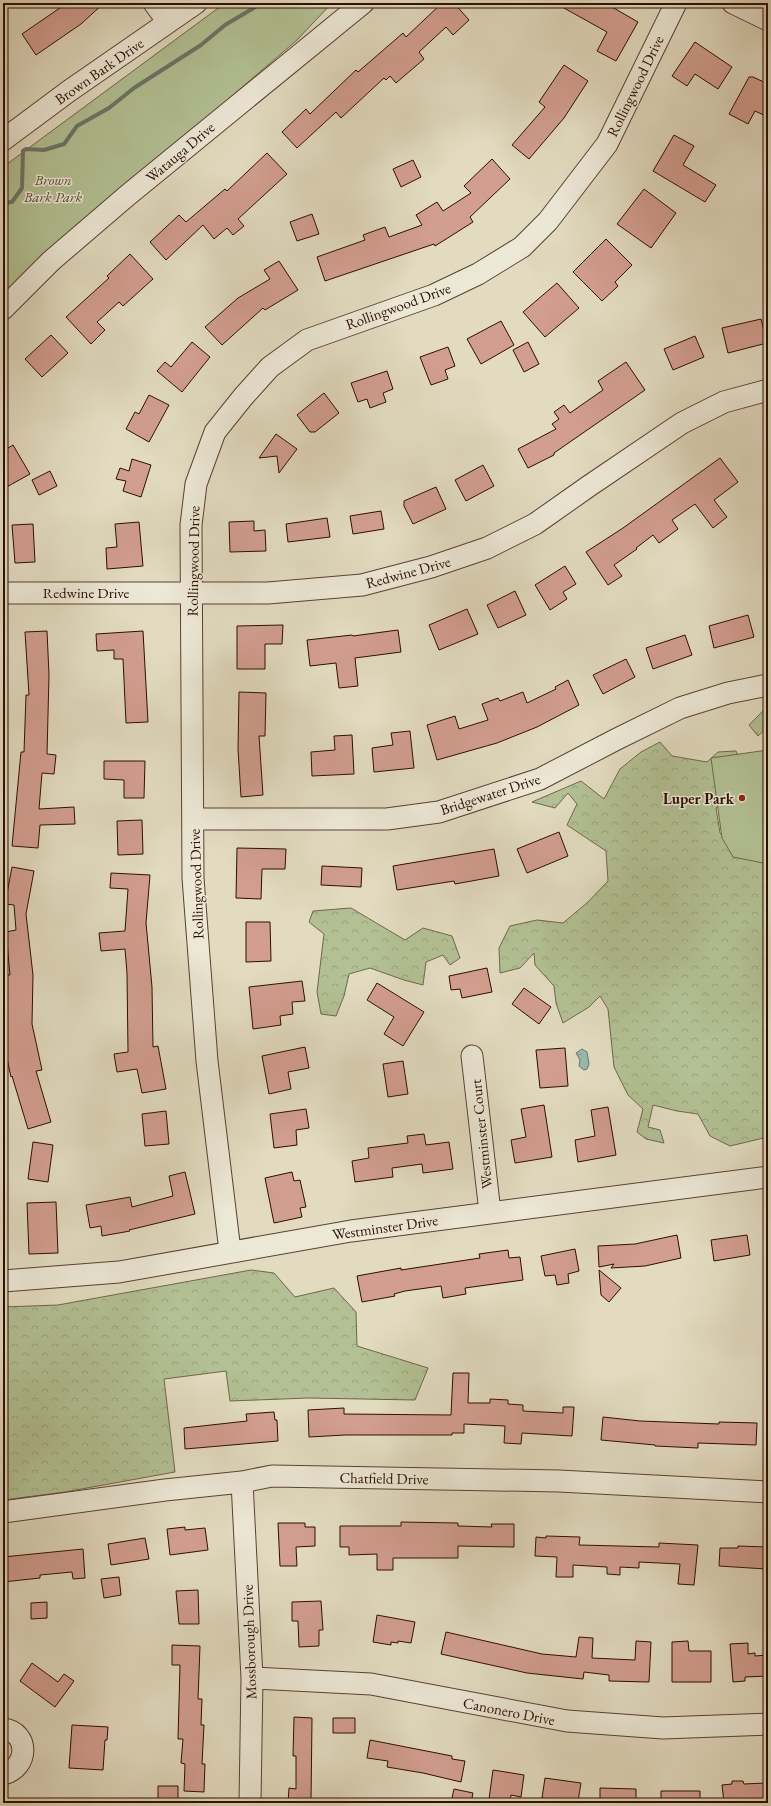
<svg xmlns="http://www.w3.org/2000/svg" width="771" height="1806" font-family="'EB Garamond',serif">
	<defs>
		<pattern id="forest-crowns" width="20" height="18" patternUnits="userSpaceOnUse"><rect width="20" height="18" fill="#b2c093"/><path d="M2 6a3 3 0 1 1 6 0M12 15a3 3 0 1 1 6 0" fill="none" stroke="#99a47d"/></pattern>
		<pattern id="water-ripples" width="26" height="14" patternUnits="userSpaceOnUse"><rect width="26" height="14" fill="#95bbae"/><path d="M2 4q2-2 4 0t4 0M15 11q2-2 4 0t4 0" fill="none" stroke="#81a094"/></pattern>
	</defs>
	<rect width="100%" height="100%" fill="#e2dbc0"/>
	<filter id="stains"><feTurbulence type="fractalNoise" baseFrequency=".005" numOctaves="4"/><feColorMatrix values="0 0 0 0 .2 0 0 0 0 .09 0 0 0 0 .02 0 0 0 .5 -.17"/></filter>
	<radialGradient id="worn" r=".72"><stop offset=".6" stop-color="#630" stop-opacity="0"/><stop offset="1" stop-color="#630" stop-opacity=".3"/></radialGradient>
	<path fill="url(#forest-crowns)" stroke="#6f674a" d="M768,710v17l-10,9 -9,-11 14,-14z
		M660,742l12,14 35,6 11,-10 18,-1 6,13 -10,38 -16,6 4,25 21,25 27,4v275l-38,9 -20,-10 -12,-22 -21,-3 -24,-6 -5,22 12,3 4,13 -18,-4 -9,-7 6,-23 -15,-14 -14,-28 -6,-58 -8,-13 -11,11 -26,16 -7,-20 -2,-17 -19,-21 -1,-12 -14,15 -20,5 -1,-25 11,-22 27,-6 26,3 25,-21 20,-21 -2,-30 -39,-26 10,-21 -9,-11 -13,15 -23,-6 49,-21 23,18 16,-30 21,-17z
		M351,908l54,32 18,-12 29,8 8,22 -10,7 -7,-10 -17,7 -3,23 -19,-5 -34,-12 -21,6 -5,22 -8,20 -15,-2 -4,-22 7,-58 -15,-12 4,-11z
		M251,1270l23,3 21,24 39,-9 22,24 1,34 71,22 -13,32 -106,-2 -79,3 -4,-30 -62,8 11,93 -110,20 -62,8v-193l55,-2z"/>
	<path fill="#b2c093" stroke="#6f674a" d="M225,3h107l-35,37 -294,253v-126z
		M768,750v114l-35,-7 -11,-19 -11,-80z"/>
	<path fill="url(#water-ripples)" stroke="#6b7668" d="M582,1049l5,3 2,12 -2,5 -3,1 -5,-4 1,-6 -4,-7z"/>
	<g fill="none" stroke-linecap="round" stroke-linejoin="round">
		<path stroke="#6b7668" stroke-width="4" d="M3,203l9,-1 10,-14 1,-37 3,-2 18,1 20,-6 13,-18 32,-18 25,-20 67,-43 24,-20 37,-22"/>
	</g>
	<path fill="#d29e8f" stroke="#2c0e00" d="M67,3h37l-23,21 -45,31 -14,-21z
		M442,3h12l15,17 -16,15 -7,-8 -27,25 5,7 -28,24 -6,-7 -4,4 -2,-2 -43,40 -5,-6 -39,36 -15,-16 24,-23 4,5 46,-44 2,2 45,-39 3,4z
		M555,3h50l33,19 -22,39 -19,-10 10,-19z
		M695,42l37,25 -14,22 -23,-15 -8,12 -15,-10z
		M564,65l24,16 -24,37 -35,41 -17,-14 33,-38 -6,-5z
		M749,77h4l15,7v33l-13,-6 -7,13 -19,-10z
		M674,135l20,11 -11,19 33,20 -11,17 -52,-31z
		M267,153l20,21 -49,45 6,7 -11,9 -6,-7 -13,11 -11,-14 -37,35 -16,-18 29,-27 7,7 39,-33 2,2z
		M492,159l18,20 -40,38 3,5 -38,24 -1,-2 -109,37 -8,-24 48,-17 -2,-5 22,-8 4,10 33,-12 -6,-10 21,-13 6,9 28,-18 -7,-7z
		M413,160l8,17 -20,10 -8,-18z
		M644,189l32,24 -25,35 -34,-24z
		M312,214l7,20 -22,7 -7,-19z
		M606,239l26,26 -17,17 3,4 -16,15 -29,-29z
		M130,254l23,25 -30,27 -4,-4 -22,20 8,8 -14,14 -25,-27 43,-39 -2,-2z
		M279,261l19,29 -33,20 -2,-2 -41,37 -17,-18 33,-29 32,-19 -6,-9z
		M557,283l22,25 -34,29 -22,-25z
		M761,319l6,24 -39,10 -6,-25z
		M501,321l13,24 -33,19 -14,-25z
		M51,335l17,18 -26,24 -17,-18z
		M695,336l9,21 -31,13 -9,-21z
		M192,342l18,15 -28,35 -25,-21 8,-9 6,5z
		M528,342l11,22 -15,8 -11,-22z
		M448,347l7,19 -10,4 3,9 -17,6 -11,-28z
		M626,362l19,28 -91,63v2l-26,13 -10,-19 38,-20 -4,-5 7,-5 -5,-7 10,-7 6,8 33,-23 -5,-9z
		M387,371l6,18 -10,4 3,9 -16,6 -3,-9 -9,3 -7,-19z
		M324,393l15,20 -24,19h-5l-13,-17z
		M149,395l20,10 -20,37 -23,-13 9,-17 4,2z
		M276,434l21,15 -18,24 -2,-17 -18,2z
		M13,445l17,29 -27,15v-38z
		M720,458l18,24 -24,18 13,17 -14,11 -18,-24 -23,16 6,9 -19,14 -6,-8 -17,13 1,1 -23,16 8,11 -14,9 -22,-33 37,-24z
		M132,459l19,6 -10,32 -18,-6 3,-10 -10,-2 4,-11 9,3z
		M483,465l11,21 -28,15 -11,-21z
		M50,471l7,15 -18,9 -7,-15z
		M436,487l10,22 -33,15 -9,-18v-5z
		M381,511l3,18 -31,5 -3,-18z
		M327,518l3,19 -42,5 -2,-18z
		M254,521v10l11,-1 1,21 -36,1 -1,-30z
		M139,522l4,44 -36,3 -1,-21 11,-1 -2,-23z
		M33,524l2,38 -20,1 -3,-38z
		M565,566l11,18 -13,8 4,7 -17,11 -15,-25z
		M515,591l11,24 -28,13 -11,-23z
		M467,609l11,25 -39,16 -10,-25z
		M748,615l6,22 -40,11 -5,-22z
		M283,625l-1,19h-17v25h-28v-43z
		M398,630l3,22 -46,6 3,28 -19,2 -3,-25 -26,3 -3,-26 45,-5 1,1z
		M47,631l2,44 -2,79 9,1 -2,19 -12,-1 -3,36 35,-2 1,17 -35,1 -2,23 -26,-2 9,-94h3l2,-57h3l-4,-63z
		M143,631l5,91 -22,1 -3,-64h-9v-9l-17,1 -1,-17z
		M685,635l7,20 -39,14 -7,-21z
		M626,659l9,18 -32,17 -10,-19z
		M568,680l11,25 -42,22 -40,16 -60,17 -10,-35 28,-9 4,13 29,-9 -6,-16 16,-6 2,3 23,-9 4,11 29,-14 -1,-2z
		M239,692l27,1 -1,43h-6l4,59 -22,2 -3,-48z
		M410,731l4,37 -40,4 -2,-24 21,-3 -2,-12z
		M352,735l2,39 -42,2 -1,-24 24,-2 -1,-14z
		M104,761h41l-1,37h-20v-18l-20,-1z
		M142,820l1,34 -25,1 -1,-34z
		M559,832l9,24 -41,17 -10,-24z
		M237,848l49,1 -1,20h-23l-1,30 -25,-1z
		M494,849l5,27 -44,8 -1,-3 -57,9 -4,-24z
		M322,866l40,2 -1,19 -40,-2z
		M12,867l22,4 -8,43 7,61 -1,49 10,46 -6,1 15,51 -23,7 -16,-53 -1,1 -8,-37v-65h7l-4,-43 10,-2 -2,-25 -9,-1z
		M111,873l39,2 -4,48 6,64 1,60 5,-1 8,43 -24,4 -5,-24 -20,3 -3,-18 14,-2 -1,-79 -2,-24 -24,2 -2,-18 26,-2 3,-42 -18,-1z
		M246,922h24l1,39 -25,1z
		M487,968l5,24 -30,6 -2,-9 -9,1 -2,-14z
		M302,981l3,20 -13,1 1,12 -13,2 1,9 -28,4 -4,-42z
		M377,983l47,29 -21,34 -19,-12 10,-17 -27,-17z
		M524,988l27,19 -12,17 -27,-20z
		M305,1047l4,21 -21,4 3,17 -22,5 -7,-38z
		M565,1048l3,38 -28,2 -4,-38z
		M403,1061l5,33 -20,3 -5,-33z
		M544,1105l8,52 -37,6 -4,-23 15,-3 -5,-28z
		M608,1107l8,48 -38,7 -3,-22 20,-4 -4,-26z
		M306,1109l3,19 -13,2 1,15 -23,3 -4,-34z
		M166,1111l3,33 -24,2 -3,-32z
		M424,1134l2,11 23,-3 4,27 -30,4 -1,-9 -30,4 1,9 -38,5 -3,-21 17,-3 -1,-10 40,-5 -1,-7z
		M33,1142l20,3 -5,37 -20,-3z
		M185,1172l10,42 -66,16 1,1 -28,5 -1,-10 -11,2 -4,-23 44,-8 2,10 41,-11 -4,-20z
		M292,1172l2,9 6,-1 6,27 -6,1 2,9 -28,6 -9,-45z
		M56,1202l2,51 -29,1 -2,-51z
		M677,1235l4,23 -36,8 -34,2 3,-4 -15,3 -1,-21 37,-2z
		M747,1235l3,20 -36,6 -3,-21z
		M575,1249l4,22 -11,3 1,9 -12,2 -2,-10 -10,1 -4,-20z
		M508,1250l1,8 11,-1 3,23 -58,8 1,6 -23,4 -2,-12 -36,5 -11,3 1,2 -33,6 -5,-26 44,-8v2l79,-12 -1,-4z
		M599,1270l22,18 -12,14 -8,-7z
		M453,1373h16l-1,30h22v-4l18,1v4l15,1v6l40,2v-6h11l-2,29 -50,-3 -1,11 -17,-1 1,-17 -41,-2v9h-12v2h-107l-36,2 -1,-27 36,-2v6l107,1z
		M274,1412l1,8h2l1,21 -93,8 -1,-21 63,-7 -1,-7z
		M603,1417l37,4 79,3v-2l38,1 -1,22 -58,-2v5l-43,-2v-1l-54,-5z
		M401,1522l57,1v3l34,1 -1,-3h23v23l-56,-1v12h-65v12h-16v-16l-28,1v-8h-9v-21h61z
		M278,1523h27v4h10v19l-19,1 1,19h-17z
		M185,1527v3l20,-2 3,22 -38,5 -3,-26z
		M546,1536l34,1 -1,8 80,2v-4l39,2 -4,40 -16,-1 2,-20 -41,-2v6l-19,-1v8l-13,-1v-7l-34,-2v12h-17l1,-20 -22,-1 1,-19 10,1z
		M145,1538l4,21 -38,6 -3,-21z
		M738,1546l29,1 -1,22 -47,-3 1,-18h18z
		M83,1549l2,29 -12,1 -1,-7 -32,3v3l-37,4v-25z
		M119,1577l2,18 -17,3 -3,-19z
		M198,1590l1,34h-20l-3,-33z
		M321,1601l2,29h-4v16l-20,1 -1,-26h-6v-19z
		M47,1602v16l-16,1v-16z
		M377,1615l38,7 -4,21 -13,-2v2l-7,-1v3l-18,-3z
		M446,1632l96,22 34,3 3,-20 14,1 -1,20 43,2 1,-19 15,1 -2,40 -40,-1v-6l-25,-3 -1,7 -56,-6 -86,-19z
		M688,1641l1,10h22v31h-39v-40z
		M748,1643v11l7,-1v3l13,-1v21l-23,1v4l-12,1 -3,-38z
		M172,1645l28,1 -2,53h4l-1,26h3l-2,39h3l-1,28 -20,-1 1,-27 -4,-1 2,-24h-5l2,-74h-8z
		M32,1663l26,19 6,-8 10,7 -19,26 -35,-26z
		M294,1717l18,1 -1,85h-23l1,-15 7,1v-33h-3z
		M333,1718h22v15h-22z
		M72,1725l36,2 -1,13h-2l-2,30 -34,-2z
		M370,1740l82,16v3l13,2 -4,21 -38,-9 -36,-6 1,-6 -21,-3z
		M493,1770l31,5 -3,22 -10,-2 -1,7 -21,-3z
		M545,1778l36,5 -3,18 -7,-1v2l-29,-4z
		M732,1781h11l1,3 22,-1 2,20h-44l-2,-18 10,-1z
		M158,1786h20v16h-20z
		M600,1788l36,1v14h-36z
		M454,1789l19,4 -2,10h-20z
		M661,1791h39v12h-39z"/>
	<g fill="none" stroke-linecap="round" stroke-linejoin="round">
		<defs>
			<path id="minor" d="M154,3l14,19
				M733,3l35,17
				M3,140l66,-49 127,-88
				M3,309l48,-48 77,-66 235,-192
				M3,593h265l94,-8 69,-18 56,-19 48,-24 54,-38 93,-63 42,-21 44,-12
				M194,819h193l52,-7 101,-33 77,-40 63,-31 48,-15 40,-8
				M472,1056l18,156
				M230,1251l-23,-190 -14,-183 -2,-353 5,-41 19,-52 28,-35 27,-30 37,-27 127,-45 44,-21 44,-27 26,-26 59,-77 69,-141
				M3,1281l116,-9 232,-41 417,-54
				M242,1482l10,196 -2,125
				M3,1512l162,-22 77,-8 30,-6 287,5 209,11
				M252,1678l119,6 196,37 96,7 105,-4
				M3,1729c27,3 26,39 0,45"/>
		</defs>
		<use href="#minor" stroke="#5a4130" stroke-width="23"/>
		<use href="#minor" stroke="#ece8d6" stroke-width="21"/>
	</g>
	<circle fill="#8f2418" stroke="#ece8d6" stroke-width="1.5" cx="742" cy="798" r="4"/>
	<g text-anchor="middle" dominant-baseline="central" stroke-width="3" stroke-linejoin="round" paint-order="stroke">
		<g font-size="15" fill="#2c0e00" stroke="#ece8d6">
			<text transform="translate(99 71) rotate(-35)">Brown Bark Drive</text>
			<text transform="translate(635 86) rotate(-64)">Rollingwood Drive</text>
			<text transform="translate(180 152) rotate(-40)">Watauga Drive</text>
			<text transform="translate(398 306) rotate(-20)">Rollingwood Drive</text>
			<text transform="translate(193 561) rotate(-89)">Rollingwood Drive</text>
			<text transform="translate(408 572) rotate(-15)">Redwine Drive</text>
			<text x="86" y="592">Redwine Drive</text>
			<text transform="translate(490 794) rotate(-18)">Bridgewater Drive</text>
			<text transform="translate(196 884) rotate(-92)">Rollingwood Drive</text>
			<text transform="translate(481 1134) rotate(-96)">Westminster Court</text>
			<text transform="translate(385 1227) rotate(-8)">Westminster Drive</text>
			<text transform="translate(384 1478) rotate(1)">Chatfield Drive</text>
			<text transform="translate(249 1642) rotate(-92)">Mossborough Drive</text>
			<text transform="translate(509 1711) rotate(11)">Canonero Drive</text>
		</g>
		<g font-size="15" font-style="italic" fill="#5b4c33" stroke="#ece8d6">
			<text x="53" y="179">Brown<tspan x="53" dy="17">Bark Park</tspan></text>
		</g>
		<g font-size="15" font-weight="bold" fill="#2c0e00" stroke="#ece8d6" text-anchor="end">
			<text x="734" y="798">Luper Park</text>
		</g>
	</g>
	<rect width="771" height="1806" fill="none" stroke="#e2dbc0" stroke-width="16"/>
	<rect x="4" y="4" width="763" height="1798" fill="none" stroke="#2c0e00" stroke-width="2"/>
	<rect x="8" y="8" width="755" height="1790" fill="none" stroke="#2c0e00"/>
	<rect width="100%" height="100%" filter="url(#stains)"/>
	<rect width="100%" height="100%" fill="url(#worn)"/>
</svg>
